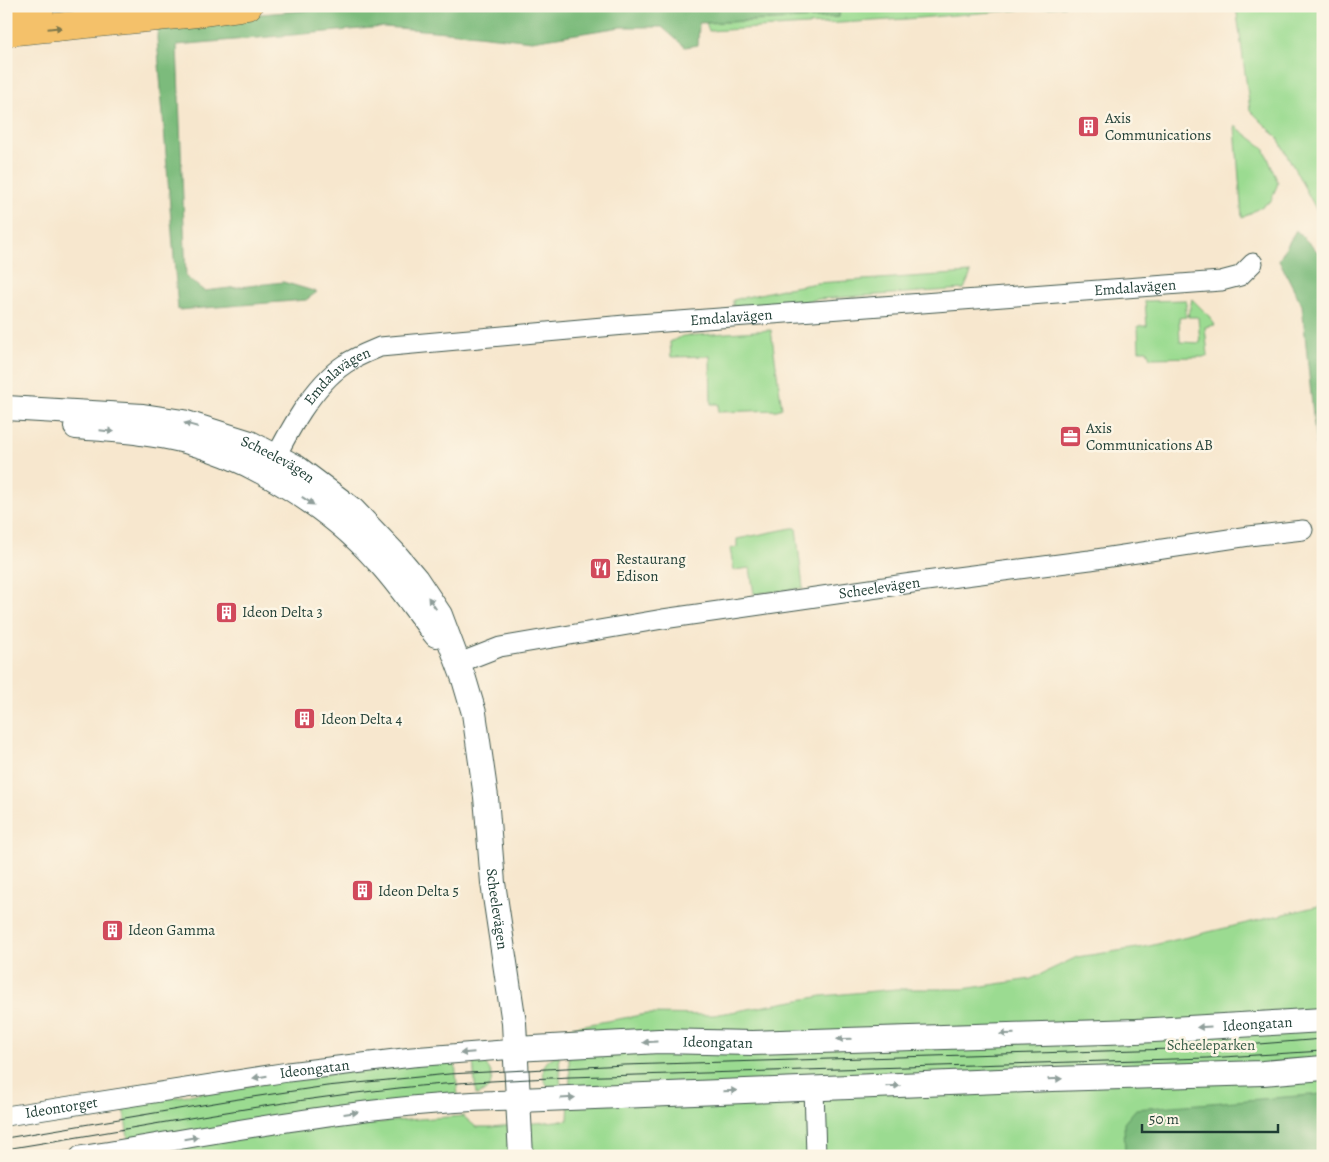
<svg xmlns="http://www.w3.org/2000/svg" width="1329" height="1162" font-family="Alegreya,serif">
	<rect width="100%" height="100%" fill="#fcf5e5"/>
	<filter id="ink" filterUnits="userSpaceOnUse"><feTurbulence type="fractalNoise" baseFrequency=".02" numOctaves="2"/><feDisplacementMap in="SourceGraphic" scale="10" xChannelSelector="R" yChannelSelector="G"/><feConvolveMatrix kernelMatrix="1 2 1 2 8 2 1 2 1" color-interpolation-filters="sRGB"/></filter>
	<filter id="wash" filterUnits="userSpaceOnUse"><feTurbulence type="fractalNoise" baseFrequency=".0096" numOctaves="4" result="noise"/><feDisplacementMap in="SourceGraphic" scale="20" xChannelSelector="R" yChannelSelector="G"/><feGaussianBlur stdDeviation="1.12" result="paint"/><feColorMatrix in="noise" values="0 0 0 0 0 0 0 0 0 0 0 0 0 0 0 0 0 1.4 0 .05"/><feComposite in="paint" operator="in"/></filter>
	<g filter="url(#wash)">
		<rect width="100%" height="100%" fill="#f7e7ce"/>
		<path fill="#9bdb91" stroke="#5d8c62" d="M839,6h226l-159,13 -197,12 -3,-8 133,-6z
			M1236,6h87v216l-45,-84 -28,-28z
			M1235,126l29,22 14,35 -7,18 -29,17z
			M971,273l-7,16 -145,10 -33,6 -53,5v-10l49,-11 35,-6z
			M1192,299l16,16 7,10 -10,2 3,28 -5,2 -53,1 -3,-8h-8l-1,-24h9l-2,-25 41,-1v17l-7,1 1,24 20,1 -2,-26h-10z
			M771,330l11,78 -5,2 -59,2 1,-8h-8l-1,-48 -39,1 -1,-15 13,-6z
			M792,528h4l7,60 -49,6 -4,-26 -16,2 -4,-21 7,-2v-8z
			M1323,905v251h-1213c117,-17 235,-33 353,-40l13,11h15l77,-7 2,-43 -3,-49 80,-14 67,1 108,-19 74,-7h67l68,-10 46,-22 68,-10z
			M559,1055l2,36 -12,-3c-10,-14 -7,-29 10,-33z
			M473,1060c15,-1 25,18 14,29 -3,3 -7,5 -11,6z
			M455,1061l3,35 -329,48 -6,-39 202,-31z"/>
		<path fill="#7cbb7b" stroke="#4e7c58" d="M363,6h476v11l-140,6 -1,22 -13,2 -23,-20h-41l-89,14 -73,-8 -75,-6 -207,18 9,232 18,14 79,-9 34,10 -11,8 -128,10 -21,-272 1,-16z
			M1296,230l27,27v258l-21,-210 -23,-45z
			M1323,1094v62h-197l-1,-3 -1,-30 12,-14z"/>
	</g>
	<g filter="url(#ink)">
		<g fill="none" stroke-linecap="round" stroke-linejoin="round">
			<defs>
				<g id="minor">
					<path id="s1" d="M270,468c17,-34 43,-83 75,-104 10,-7 23,-12 35,-17l245,-22 596,-44 19,-5 13,-13"/>
					<path id="s2" d="M459,663l41,-16 163,-28 263,-38 164,-21 159,-24 54,-6"/>
					<path d="M814,1088l2,68"/>
					<path id="s3" d="M6,1116l282,-44 124,-15 104,-8"/>
					<path d="M80,1156c146,-23 291,-54 439,-56"/>
				</g>
				<g id="tertiary">
					<path id="s4" d="M6,408l137,8 40,6 67,21 46,24 57,43 41,43 22,26 24,36 24,64 10,34 12,84 7,86 21,140 7,133"/>
					<path d="M76,427c35,3 75,5 109,14 68,18 146,67 192,119 22,23 39,50 59,75"/>
					<path id="s5" d="M516,1049l143,-8 93,2 385,-12 186,-11"/>
					<path d="M519,1100l533,-21 211,-6 60,-5"/>
				</g>
				<path id="primary" d="M6,9l35,-3
					M6,32l191,-19 51,-7"/>
			</defs>
			<use href="#minor" stroke="#3f564b" stroke-width="21"/>
			<use href="#tertiary" stroke="#3f564b" stroke-width="26"/>
			<use href="#primary" stroke="#3f564b" stroke-width="29"/>
			<use href="#minor" stroke="#fff" stroke-width="19"/>
			<use href="#tertiary" stroke="#fff" stroke-width="24"/>
			<use href="#primary" stroke="#f4c16a" stroke-width="28"/>
			<path stroke="#1f3d34" stroke-width="1" d="M6,1138l226,-38 95,-14 122,-12 175,-9 583,-17 116,-9
				M6,1149c131,-21 262,-47 393,-61 57,-6 114,-8 171,-11l637,-19 116,-7"/>
		</g>
		<defs><path id="oneway-solid" d="M-6-.8H1V-3.2L6.5 0L1 3.2V.8H-6Z" transform="scale(1.25)"/></defs>
		<use fill="#7f784c" href="#oneway-solid" transform="translate(55 28) rotate(-6)"/>
		<g fill="#8f9e9a">
			<use href="#oneway-solid" transform="translate(191 425) rotate(-164)"/>
			<use href="#oneway-solid" transform="translate(107 431) rotate(6)"/>
			<use href="#oneway-solid" transform="translate(308 501) rotate(34)"/>
			<use href="#oneway-solid" transform="translate(432 603) rotate(-124)"/>
			<use href="#oneway-solid" transform="translate(1204 1027) rotate(177)"/>
			<use href="#oneway-solid" transform="translate(1007 1034) rotate(178)"/>
			<use href="#oneway-solid" transform="translate(844 1039) rotate(178)"/>
			<use href="#oneway-solid" transform="translate(650 1042) rotate(177)"/>
			<use href="#oneway-solid" transform="translate(467 1053) rotate(175)"/>
			<use href="#oneway-solid" transform="translate(260 1077) rotate(171)"/>
			<use href="#oneway-solid" transform="translate(1055 1079) rotate(-2)"/>
			<use href="#oneway-solid" transform="translate(893 1086) rotate(-2)"/>
			<use href="#oneway-solid" transform="translate(730 1091) rotate(-2)"/>
			<use href="#oneway-solid" transform="translate(568 1098) rotate(-3)"/>
			<use href="#oneway-solid" transform="translate(351 1113) rotate(-7)"/>
			<use href="#oneway-solid" transform="translate(191 1138) rotate(-9)"/>
		</g>
	</g>
	<defs>
		<symbol id="building-square" viewBox="-11 -11 22 22"><rect x="-9" y="-9" width="18" height="18" rx="4" fill="#d1495b" stroke="#fcf5e5"/><path d="M-4-6H4V6H1V3H-1V6H-4ZM-2.5-4.3h1.7v1.8h-1.7ZM.8-4.3h1.7v1.8H.8ZM-2.5-1h1.7V.8h-1.7ZM.8-1h1.7V.8H.8Z" fill="#fff"/></symbol>
		<symbol id="office-square" viewBox="-11 -11 22 22"><rect x="-9" y="-9" width="18" height="18" rx="4" fill="#d1495b" stroke="#fcf5e5"/><path d="M-6-3h4V-5.5h4V-3h4V5H-6ZM-1-4.5V-3h2v-1.5ZM-6 0V1H6V0Z" fill="#fff"/></symbol>
		<symbol id="restaurant-square" viewBox="-11 -11 22 22"><rect x="-9" y="-9" width="18" height="18" rx="4" fill="#d1495b" stroke="#fcf5e5"/><path d="M-5-6h1v4h1v-4h1v4h1v-4h1v5L-1.5 .5V6h-2V.5L-5-1ZM5-6V6H3V1.5H1.5Q1.5-4 5-6Z" fill="#fff"/></symbol>
	</defs>
	<g fill-rule="evenodd">
		<use href="#building-square" x="1076" y="114" width="25" height="25"/>
		<use href="#office-square" x="1058" y="424" width="25" height="25"/>
		<use href="#restaurant-square" x="588" y="556" width="25" height="25"/>
		<use href="#building-square" x="214" y="600" width="25" height="25"/>
		<use href="#building-square" x="292" y="706" width="25" height="25"/>
		<use href="#building-square" x="350" y="878" width="25" height="25"/>
		<use href="#building-square" x="100" y="918" width="25" height="25"/>
	</g>
	<g text-anchor="middle" dominant-baseline="central" stroke-width="5" stroke-linejoin="round" paint-order="stroke">
		<g font-size="15" fill="#1f3d34" stroke="#fcf5e5" text-anchor="start">
			<text x="1105" y="118">Axis<tspan x="1105" dy="17">Communications</tspan></text>
			<text x="1086" y="428">Axis<tspan x="1086" dy="17">Communications AB</tspan></text>
			<text x="616" y="559">Restaurang<tspan x="616" dy="17">Edison</tspan></text>
			<text x="242" y="612">Ideon Delta 3</text>
			<text x="321" y="719">Ideon Delta 4</text>
			<text x="378" y="891">Ideon Delta 5</text>
			<text x="128" y="930">Ideon Gamma</text>
		</g>
		<g font-size="15" fill="#1f3d34" stroke="#fcf5e5">
			<text stroke="none"><textPath href="#s1" startOffset="926">Emdalavägen</textPath></text>
			<text stroke="none"><textPath href="#s1" startOffset="521">Emdalavägen</textPath></text>
			<text stroke="none"><textPath href="#s1" startOffset="116">Emdalavägen</textPath></text>
			<text stroke="none"><textPath href="#s4" startOffset="280">Scheelevägen</textPath></text>
			<text stroke="none"><textPath href="#s2" startOffset="428">Scheelevägen</textPath></text>
			<text stroke="none"><textPath href="#s4" startOffset="809">Scheelevägen</textPath></text>
			<text stroke="none"><textPath href="#s5" startOffset="742">Ideongatan</textPath></text>
			<text stroke="none"><textPath href="#s5" startOffset="202">Ideongatan</textPath></text>
			<text stroke="none"><textPath href="#s3" startOffset="312">Ideongatan</textPath></text>
			<text stroke="none"><textPath href="#s3" startOffset="56">Ideontorget</textPath></text>
		</g>
		<g font-size="15" fill="#385d47" stroke="#fcf5e5">
			<text x="1211" y="1045">Scheeleparken</text>
		</g>
	</g>
	<rect width="1329" height="1162" fill="none" stroke="#fcf5e5" stroke-width="25"/>
	<path d="M1142 1124v8h136v-8" fill="none" stroke="#1f3d34" stroke-width="2.5"/>
	<text x="1149" y="1124" font-size="15" fill="#1f3d34" stroke="#fcf5e5" stroke-width="4" paint-order="stroke">50 m</text>
</svg>
